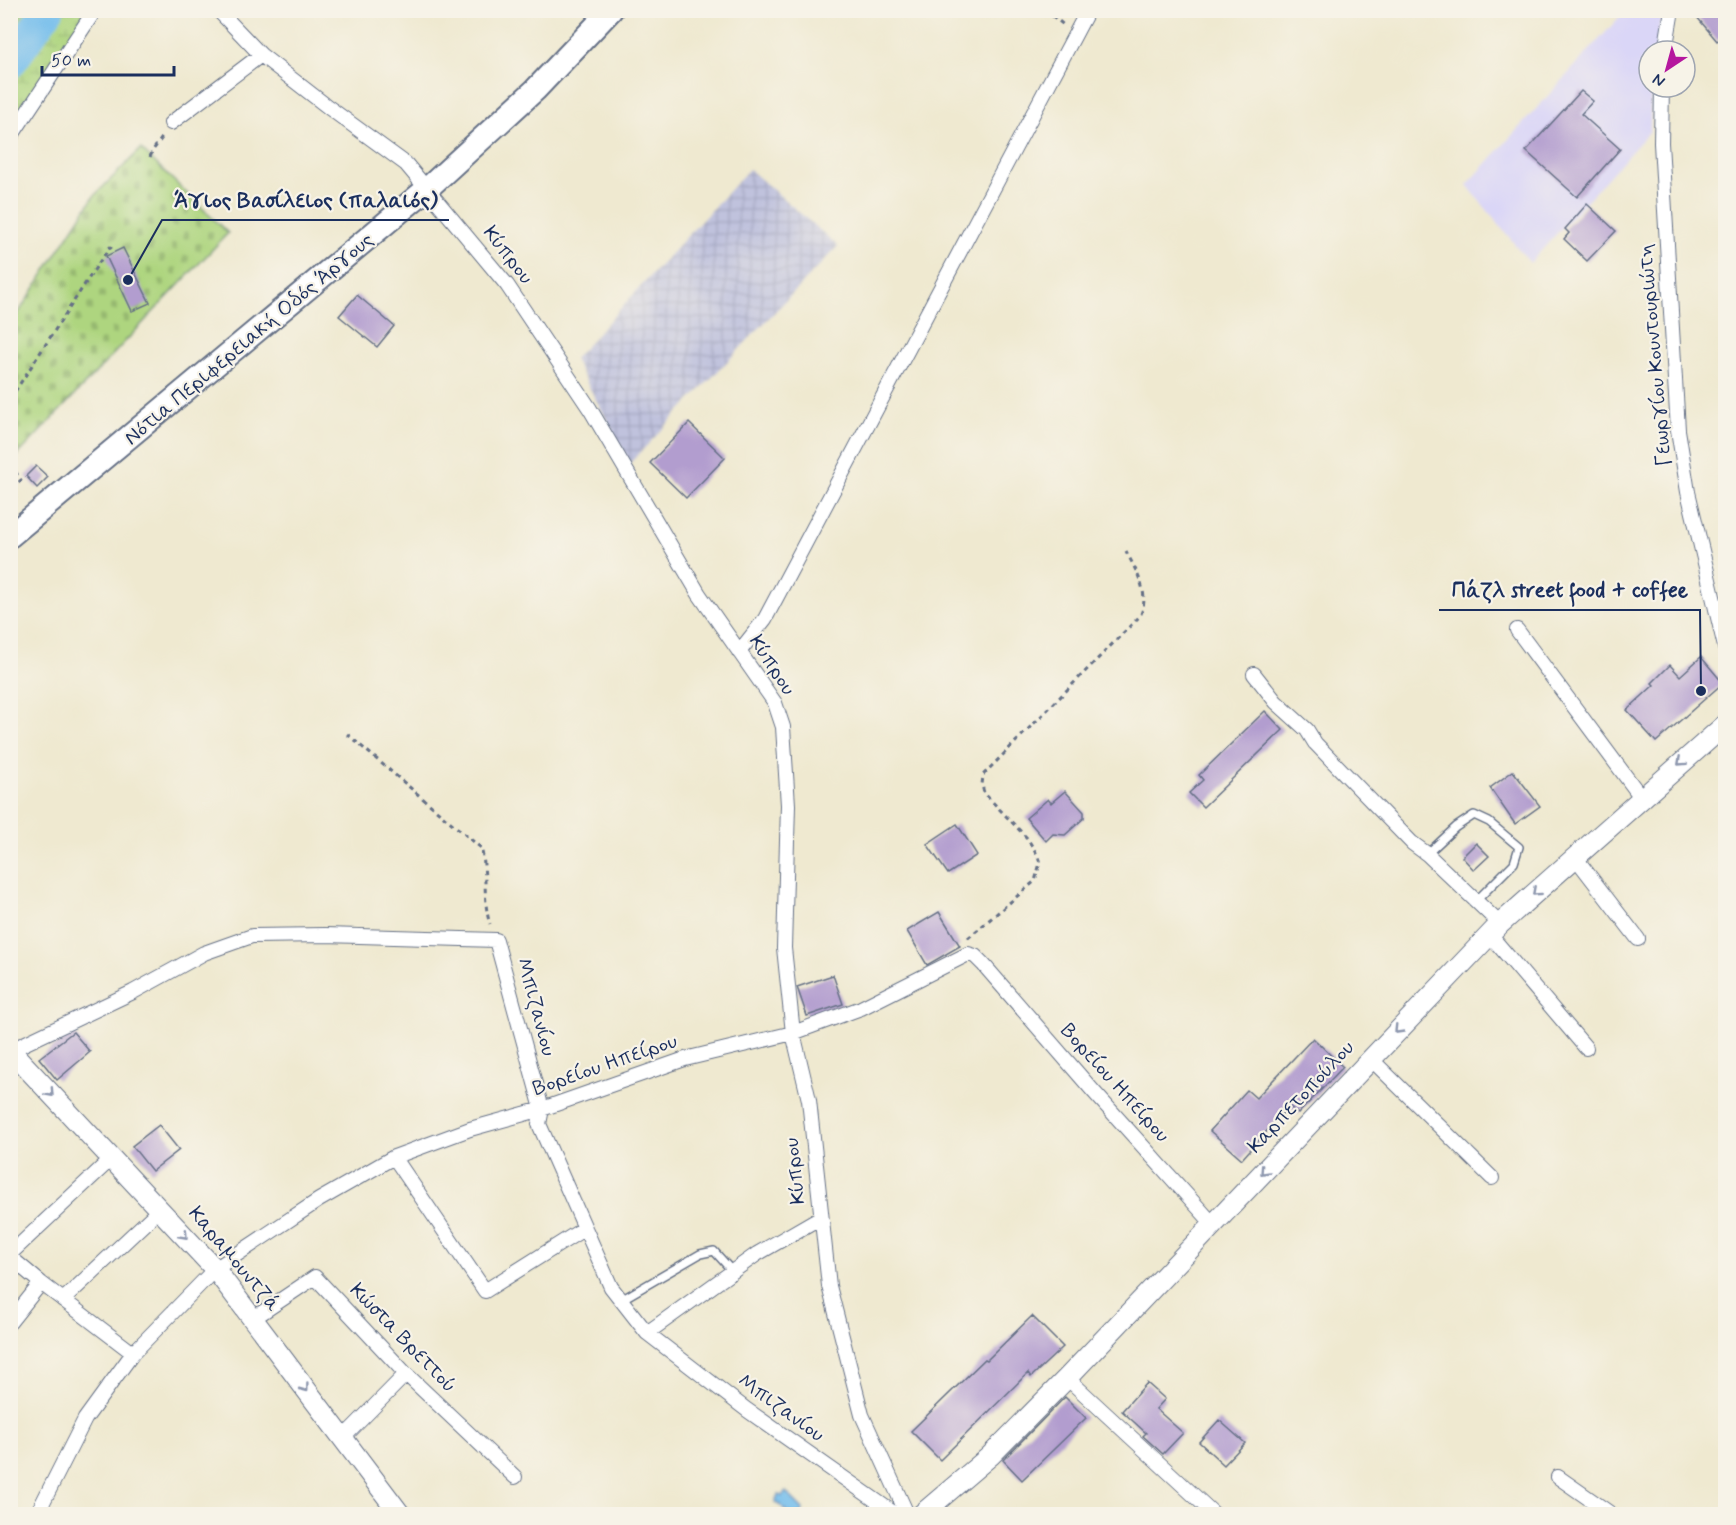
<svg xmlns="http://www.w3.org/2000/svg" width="1736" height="1525" font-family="Mynerve,sans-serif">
	<defs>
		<pattern id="industrial-grid" width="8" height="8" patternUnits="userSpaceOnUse" patternTransform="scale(1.5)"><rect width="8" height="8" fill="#c0c2dd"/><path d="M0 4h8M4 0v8" fill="none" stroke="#a4a7c0"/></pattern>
		<pattern id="wetland-marsh" width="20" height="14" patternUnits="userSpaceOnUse" patternTransform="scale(1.5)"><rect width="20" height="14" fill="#aed57f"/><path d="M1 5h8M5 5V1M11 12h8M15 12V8" fill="none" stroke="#95b770"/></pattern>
		<pattern id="cemetery-stones" width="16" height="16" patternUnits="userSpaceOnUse" patternTransform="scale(1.5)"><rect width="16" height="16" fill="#aed57f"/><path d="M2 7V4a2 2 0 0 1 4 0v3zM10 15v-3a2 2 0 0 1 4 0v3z" fill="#95b770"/></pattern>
	</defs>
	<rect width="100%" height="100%" fill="#f7f3e8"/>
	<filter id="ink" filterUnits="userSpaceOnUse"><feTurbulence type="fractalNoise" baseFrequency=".0167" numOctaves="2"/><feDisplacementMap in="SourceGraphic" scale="12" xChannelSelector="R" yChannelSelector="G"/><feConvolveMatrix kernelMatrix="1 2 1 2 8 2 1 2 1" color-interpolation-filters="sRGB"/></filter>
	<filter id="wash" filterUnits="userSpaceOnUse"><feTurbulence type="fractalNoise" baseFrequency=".008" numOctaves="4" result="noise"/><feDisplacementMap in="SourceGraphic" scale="24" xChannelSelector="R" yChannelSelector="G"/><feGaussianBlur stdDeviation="1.35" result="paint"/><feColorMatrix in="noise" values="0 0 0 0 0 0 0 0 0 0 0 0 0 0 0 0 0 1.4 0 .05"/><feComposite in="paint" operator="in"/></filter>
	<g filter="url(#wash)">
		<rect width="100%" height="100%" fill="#efe9d0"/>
		<path fill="#dad6f7" d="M1625,11h27l9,6 -5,34h-7v36h2l-1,44 -120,132 -63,-78z"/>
		<path fill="url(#industrial-grid)" d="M749,169l89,77 -208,217 -56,-104z"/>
		<path fill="url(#wetland-marsh)" stroke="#64826e" stroke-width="1.5" d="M19,11h70l-78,118v-105z"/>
		<path fill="url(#cemetery-stones)" stroke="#64826e" stroke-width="1.5" d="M141,149l87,84 -213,225 -5,-3v-129l84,-130z"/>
		<path fill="#73bdec" stroke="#4776a5" stroke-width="1.5" d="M786,1492l17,17 -3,5h-10l-12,-11 -3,-1 3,-7 4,1z"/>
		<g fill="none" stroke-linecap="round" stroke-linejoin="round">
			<path stroke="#73bdec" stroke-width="32" d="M10,63l38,-53"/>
		</g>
		<g id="blocks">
			<path fill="#b29dcf" d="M1691,10h34v25l-8,6z
				M1581,91l12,10 -12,13 39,35 -43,48 -51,-46z
				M1587,204l29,27 -29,30 -23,-22 5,-6 -4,-4z
				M123,248l27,55 -18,8 -26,-55z
				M357,295l37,31 -17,21 -38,-31z
				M689,423l36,35 -39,40 -36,-35z
				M36,466l12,11 -11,11 -11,-12z
				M1701,657l22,26 -67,59 -29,-32 27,-25 -2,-2 18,-18 10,11z
				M1265,711l18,19 -80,77 -14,-14 14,-13 -4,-5z
				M1513,771l27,35 -25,18 -25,-36z
				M1065,791l19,21v6l-19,17 -12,-1 -7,7 -20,-23 22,-19 3,4z
				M957,824l20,31 -29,19 -21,-30z
				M1476,843l13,13 -15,14 -12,-13z
				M939,912l21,34 -33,19 -20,-34z
				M833,975l10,29 -36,12 -10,-29z
				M73,1032l17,20 -33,28 -18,-22z
				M1313,1038l30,29 -45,47 -9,-8 -47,53 -32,-28 37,-41 9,8z
				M159,1125l20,25 -27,21 -20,-25z
				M1032,1316l31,31 -32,30 -3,-4 -88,87 -29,-29 74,-72 2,1z
				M1147,1383l18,16 -9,10 27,24 -20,21 -20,-18 3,-3 -24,-22z
				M1065,1397l21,21 -64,62 -19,-20z
				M1219,1420l26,23 -21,22 -25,-23z"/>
		</g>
	</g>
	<g filter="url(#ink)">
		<use href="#blocks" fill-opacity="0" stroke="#657086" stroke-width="1.5"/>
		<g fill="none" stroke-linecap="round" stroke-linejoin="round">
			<defs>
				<path id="lane" d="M1427,854l29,-27 18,-12 15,7 30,25 -5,16 -38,38
					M621,1300l79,-46 14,-3 19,21"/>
				<path id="street" d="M218,10l43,45 67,52 78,57 101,121 83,124 109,185 76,109 8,24 5,78 -4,143 9,85 16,67 20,186 33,129 45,99
					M10,11l1,-1
					M1665,51l7,-41
					M1662,87l-1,56 17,287 10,62 38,159
					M171,123l90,-68
					M10,138l85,-128
					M1517,630l124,167
					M739,652l26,-33 323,-609
					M1254,674l22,28 31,28 8,13 97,100 15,11 73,70
					M1575,857l63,82
					M1490,935l96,113
					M11,1050l122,-58 71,-39 48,-17 73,-1 171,5 46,169 -3,15 72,163 36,46 100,77 148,104
					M1370,1058l122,120
					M394,1157l91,134 100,-63
					M10,1254l101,-95
					M10,1257l31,26 92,70
					M63,1300l97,-91
					M254,1318l61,-41 91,97 109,103
					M10,1322l31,-39
					M647,1333l110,-79 64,-37
					M1067,1378l147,136
					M343,1438l63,-64
					M1558,1477l53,37
					M37,1514l48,-95 48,-66 82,-84 104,-69 75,-43 76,-28 72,-20 143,-50 108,-26 68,-25 107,-54 7,2 8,8 111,128 119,132"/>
				<path id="secondary" d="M10,1050l205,219 185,245
					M922,1514l68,-58 77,-78 433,-454 226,-200"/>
				<path id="primary" d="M10,536l418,-348 107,-98 76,-80"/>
			</defs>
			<use href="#lane" stroke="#657086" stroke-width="10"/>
			<use href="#street" stroke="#657086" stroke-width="16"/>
			<use href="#secondary" stroke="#657086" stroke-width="22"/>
			<use href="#primary" stroke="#657086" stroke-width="26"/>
			<path stroke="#657086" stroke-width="3" stroke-dasharray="4.5 4.5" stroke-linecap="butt" d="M1045,10l20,16
				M150,157l3,-7 11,-15
				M10,399l90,-138 10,-14 4,5
				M10,464l11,16 -11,11
				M347,734l134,114c7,25 1,52 9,76
				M968,938l67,-57 5,-18 -3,-9 -10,-16 -43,-45 -2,-8 1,-10 157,-159c11,-22 -4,-45 -14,-65"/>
			<use href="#lane" stroke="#fff" stroke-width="7"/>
			<use href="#street" stroke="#fff" stroke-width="14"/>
			<use href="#secondary" stroke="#fff" stroke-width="20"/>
			<use href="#primary" stroke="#fff" stroke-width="22"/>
		</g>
		<defs><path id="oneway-chevron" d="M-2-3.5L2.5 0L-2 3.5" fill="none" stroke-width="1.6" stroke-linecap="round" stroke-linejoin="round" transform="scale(1.5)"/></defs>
		<g stroke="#8d97ae">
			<use href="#oneway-chevron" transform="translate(1681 762) rotate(138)"/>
			<use href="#oneway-chevron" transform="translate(1536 892) rotate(138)"/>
			<use href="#oneway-chevron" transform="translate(1398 1030) rotate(134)"/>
			<use href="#oneway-chevron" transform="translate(50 1093) rotate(47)"/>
			<use href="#oneway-chevron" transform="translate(1264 1171) rotate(133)"/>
			<use href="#oneway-chevron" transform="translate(184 1235) rotate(47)"/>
			<use href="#oneway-chevron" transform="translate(305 1388) rotate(53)"/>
		</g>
	</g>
	<g text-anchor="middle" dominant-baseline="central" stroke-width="4.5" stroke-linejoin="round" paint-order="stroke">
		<g font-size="21" fill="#1b2f5e" stroke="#f7f3e8">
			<text transform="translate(508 255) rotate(52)">Κύπρου</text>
			<text transform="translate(249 339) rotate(-40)">Νότια Περιφερειακή Οδός Άργους</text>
			<text transform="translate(1655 355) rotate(-95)">Γεωργίου Κουντουριώτη</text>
			<text transform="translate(772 665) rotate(57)">Κύπρου</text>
			<text transform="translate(536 1007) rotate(75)">Μπιζανίου</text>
			<text transform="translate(605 1065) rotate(-19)">Βορείου Ηπείρου</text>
			<text transform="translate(1115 1083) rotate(48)">Βορείου Ηπείρου</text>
			<text transform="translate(1301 1097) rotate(-47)">Καρπετοπούλου</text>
			<text transform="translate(795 1171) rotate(-96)">Κύπρου</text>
			<text transform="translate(234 1259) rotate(50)">Καραμουντζά</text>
			<text transform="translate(403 1338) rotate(46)">Κώστα Βρεττού</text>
			<text transform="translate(781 1408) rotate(36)">Μπιζανίου</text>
		</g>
	</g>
	<path fill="none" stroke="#1b2f5e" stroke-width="2" d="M128 280L162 220H449M1701 691L1700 610H1439"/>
	<g fill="#1b2f5e" stroke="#f7f3e8" stroke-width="2">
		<circle cx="128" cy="280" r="6"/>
		<circle cx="1701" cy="691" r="6"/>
	</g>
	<g font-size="22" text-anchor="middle" font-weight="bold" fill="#1b2f5e" stroke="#f7f3e8" stroke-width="4.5" stroke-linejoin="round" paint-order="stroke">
		<text x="306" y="207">Άγιος Βασίλειος (παλαιός)</text>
		<text x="1570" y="597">Πάζλ street food + coffee</text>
	</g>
	<rect width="1736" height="1525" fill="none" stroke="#f7f3e8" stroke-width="36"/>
	<g transform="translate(1667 69) rotate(216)"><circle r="28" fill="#f7f3e8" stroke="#9fa5b1" stroke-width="1.5"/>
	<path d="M0-4.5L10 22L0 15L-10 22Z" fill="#b5179e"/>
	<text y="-9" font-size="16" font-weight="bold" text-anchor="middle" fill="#1b2f5e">N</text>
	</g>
	<path d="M42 66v9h132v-9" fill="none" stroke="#1b2f5e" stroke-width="3"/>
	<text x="51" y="66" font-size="18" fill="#1b2f5e" stroke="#f7f3e8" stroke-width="4.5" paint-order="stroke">50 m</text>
</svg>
